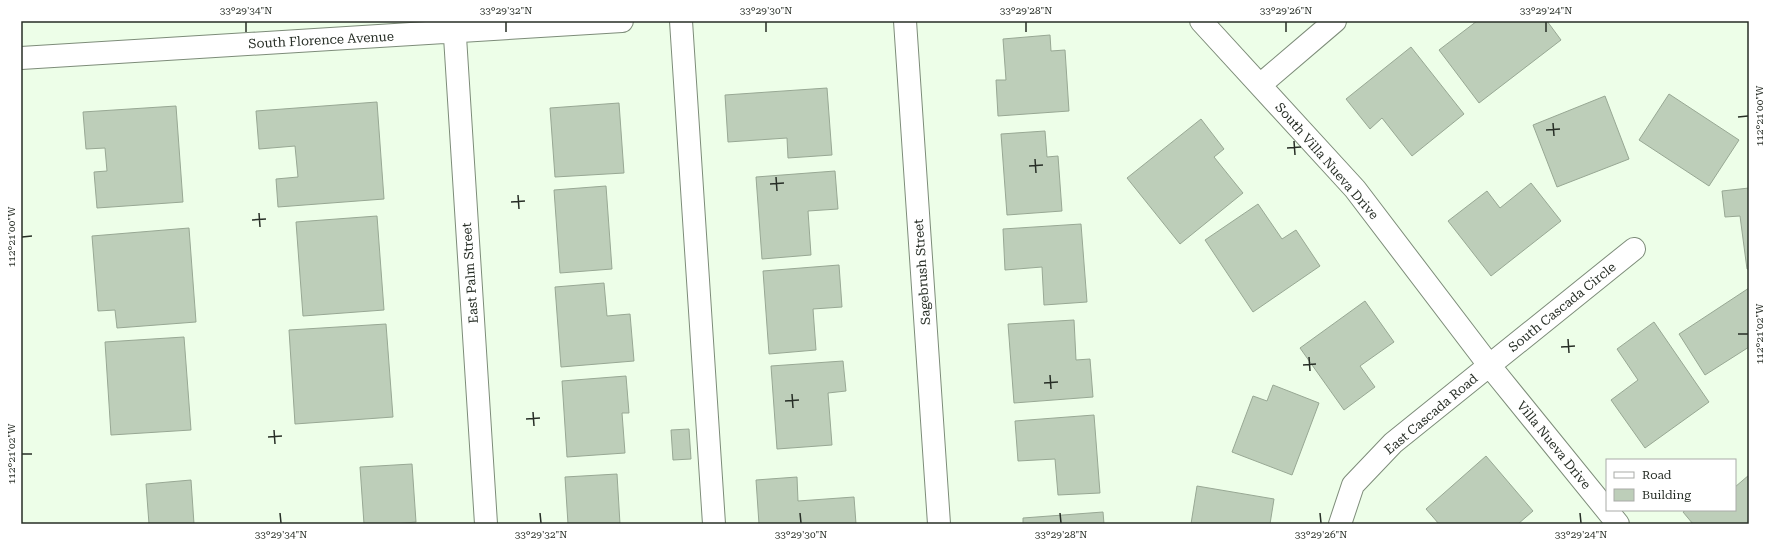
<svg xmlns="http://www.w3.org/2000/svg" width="1770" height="545" font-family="'Roboto Serif',serif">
	<rect width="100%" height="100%" fill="#edfee8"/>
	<path fill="#bdceb9" stroke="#98a894" d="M1477,21h70l14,19 -82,63 -40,-53z
		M1050,35l1,16 14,-1 4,61 -71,5 -2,-36h10l-3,-41z
		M1411,47l53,67 -52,42 -30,-38 -12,11 -24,-30z
		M827,88l5,67 -44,3 -1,-20 -59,4 -3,-47z
		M1669,94l70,46 -30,46 -70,-46z
		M1605,96l24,63 -72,28 -24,-62z
		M377,102l7,97 -106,8 -2,-28 22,-2 -3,-31 -36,3 -3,-38z
		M619,103l5,70 -69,4 -5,-69z
		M176,106l7,96 -86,6 -3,-36 13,-1 -2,-23 -19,1 -3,-37z
		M1201,119l23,30 -10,8 29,36 -63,51 -53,-66z
		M1045,131l2,26 11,-1 4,55 -55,4 -6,-81z
		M835,171l3,38 -30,2 3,44 -49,4 -6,-82z
		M1531,183l30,38 -70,55 -43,-55 39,-30 13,17z
		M606,186l6,83 -52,4 -6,-83z
		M1749,188v81h-2l-7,-53 -15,1 -3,-26z
		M1258,204l24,35 14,-9 24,36 -67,46 -48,-72z
		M377,216l7,94 -81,6 -7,-94z
		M1081,224l6,78 -43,3 -2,-38 -37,3 -2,-41z
		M189,228l7,94 -79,6 -2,-18 -17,1 -6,-75z
		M839,265l3,42 -29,2 3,41 -47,4 -6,-83z
		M604,283l3,33 23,-2 4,47 -73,6 -6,-80z
		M1749,288v59l-44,28 -26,-41z
		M1365,301l29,41 -34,24 15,21 -31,23 -44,-62z
		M1074,320l2,40 14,-1 3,38 -79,6 -6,-79z
		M1654,322l55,80 -64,46 -34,-48 27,-20 -21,-31z
		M386,324l7,93 -98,7 -6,-94z
		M184,337l7,93 -80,5 -6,-93z
		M843,361l3,30 -18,2 4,52 -55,4 -6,-83z
		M626,376l3,37h-7l3,40 -58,4 -5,-76z
		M1273,385l46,18 -27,72 -60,-23 21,-56 14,5z
		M1094,415l6,78 -42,2 -3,-36 -37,2 -3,-40z
		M689,429l2,30 -18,1 -2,-30z
		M1486,456l47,55 -15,13h-79l-13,-15z
		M412,464l4,58 -21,2h-31l-4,-57z
		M617,474l3,50h-52l-3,-47z
		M1749,475v49h-56l-10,-12 3,-2h49v-23z
		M797,477l1,24 56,-4 2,27h-97l-3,-44z
		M191,480l3,44h-45l-3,-40z
		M1197,486l77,13 -4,25h-79z
		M1103,512l1,12h-81v-6z"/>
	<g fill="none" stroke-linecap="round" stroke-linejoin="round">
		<defs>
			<path id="minor" d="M454,21l32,503
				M681,21l33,503
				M905,21l34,503
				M1201,21l154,168 134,176 129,159
				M21,58l601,-37
				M1260,85l75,-64
				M1340,524l13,-39 40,-42 241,-194"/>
		</defs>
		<use href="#minor" stroke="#7d8c79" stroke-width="24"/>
		<use href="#minor" stroke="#fff" stroke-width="22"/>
	</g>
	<path fill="none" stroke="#272e26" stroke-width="1.5" d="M246,22v10M506,22v10M766,22v10M1026,22v10M1286,22v10M1546,22v10M1738,117l10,-1M1553,123l1,13M1546,130l14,-1M1294,141l1,14M1287,148l14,-1M1035,159l1,14M1029,166l14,-1M776,177l1,14M770,184l14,-1M518,195l1,14M511,202l14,-1M259,213l1,14M252,220l14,-1M22,237l10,-1M1738,334h10M1568,339l1,14M1561,347l14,-1M1309,357l1,14M1303,365l13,-1M1050,375l1,14M1044,383l14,-1M792,394l1,14M785,401l14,-1M533,412l1,14M526,419l14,-1M274,430l1,14M268,437l14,-1M22,454h10M280,513l1,10M540,513l1,10M800,513l1,10M1060,513l1,10M1320,513l1,10M1580,513l1,10"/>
	<g text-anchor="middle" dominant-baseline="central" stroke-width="3.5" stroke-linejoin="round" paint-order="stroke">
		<g font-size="13" fill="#272e26" stroke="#fff">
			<text transform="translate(321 40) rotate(-3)">South Florence Avenue</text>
			<text transform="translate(1327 161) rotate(49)">South Villa Nueva Drive</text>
			<text transform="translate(922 272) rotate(-94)">Sagebrush Street</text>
			<text transform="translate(470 273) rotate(-94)">East Palm Street</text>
			<text transform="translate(1562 307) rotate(-39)">South Cascada Circle</text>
			<text transform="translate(1431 414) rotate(-40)">East Cascada Road</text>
			<text transform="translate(1554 445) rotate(51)">Villa Nueva Drive</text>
		</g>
	</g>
	<rect width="1770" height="545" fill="none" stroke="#ffffff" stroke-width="44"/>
	<rect x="1606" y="459" width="130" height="52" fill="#ffffff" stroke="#a9aba8"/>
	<rect x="1614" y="472" width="20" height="6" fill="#ffffff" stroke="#a9aba8"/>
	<text x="1642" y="479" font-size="12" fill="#272e26">Road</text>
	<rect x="1614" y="489" width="20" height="12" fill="#bdceb9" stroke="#a9aba8"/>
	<text x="1642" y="499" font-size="12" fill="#272e26">Building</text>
	<rect x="22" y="22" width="1726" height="501" fill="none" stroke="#272e26" stroke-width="1.5"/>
	<g font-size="10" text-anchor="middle" fill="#272e26">
		<text x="246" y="14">33°29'34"N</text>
		<text x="506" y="14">33°29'32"N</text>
		<text x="766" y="14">33°29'30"N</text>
		<text x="1026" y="14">33°29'28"N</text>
		<text x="1286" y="14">33°29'26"N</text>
		<text x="1546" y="14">33°29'24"N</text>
		<text transform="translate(1759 116) rotate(-90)" y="4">112°21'00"W</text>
		<text transform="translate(11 237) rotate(-90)" y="4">112°21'00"W</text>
		<text transform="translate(1759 334) rotate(-90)" y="4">112°21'02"W</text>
		<text transform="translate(11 454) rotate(-90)" y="4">112°21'02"W</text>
		<text x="281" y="538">33°29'34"N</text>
		<text x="541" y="538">33°29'32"N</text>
		<text x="801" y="538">33°29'30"N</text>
		<text x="1061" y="538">33°29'28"N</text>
		<text x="1321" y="538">33°29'26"N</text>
		<text x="1581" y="538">33°29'24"N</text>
	</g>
</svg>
